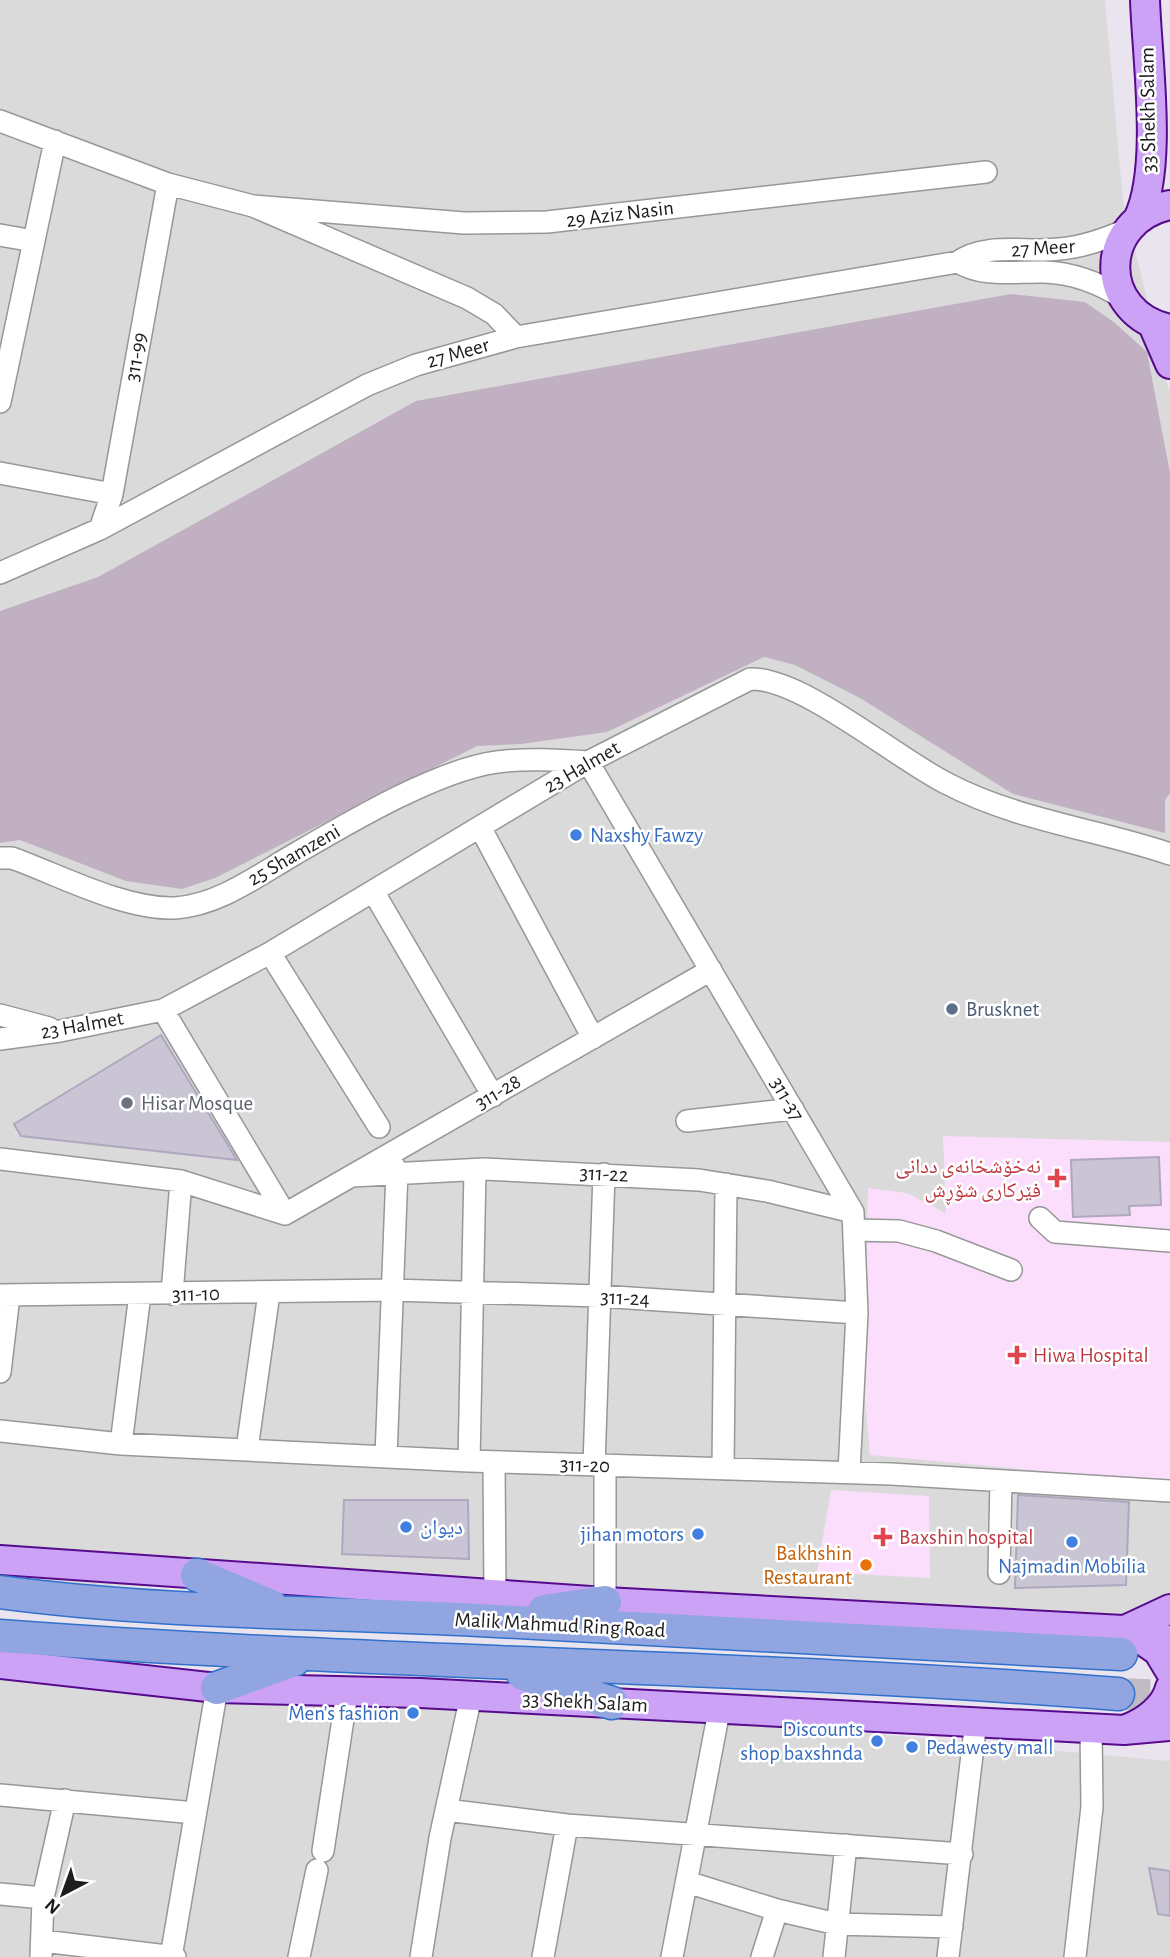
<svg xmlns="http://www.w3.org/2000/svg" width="1170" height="1957" font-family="'Alegreya Sans','Noto Naskh Arabic',sans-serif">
	<rect width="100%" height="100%" fill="#eae4ee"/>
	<path fill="#dadadb" d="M0,0h1105l18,201 47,193v1223l-1170,-35z
		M0,1654l1170,107v196h-1170z"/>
	<path fill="#fadefc" d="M943,1136l227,6v341l-300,-28 -6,-66 4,-201 39,5 39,20z
		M831,1490l98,6 1,82 -113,-6z"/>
	<path fill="#c0b0c1" d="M1011,294l74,8 30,21 32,29 23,121v320l-5,7v33l-152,-39 -153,-96 -65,-33 -31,-8 -157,75 -86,12 -44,2 -262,132 -33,11 -56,-8 -106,-41 -20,3v-232l98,-34 318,-176z"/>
	<path fill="#cac5d4" stroke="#b0a7be" stroke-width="2" d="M161,1035l76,125 -216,-24 -7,-12z
		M1159,1157l2,48 -32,1 1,9 -57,2 -2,-57z
		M1018,1495l111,7 -3,83 -111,3z
		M344,1500h124l1,59 -127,-5z
		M1149,1868l21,3v45l-12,-2z"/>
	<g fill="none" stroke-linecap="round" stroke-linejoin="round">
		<path stroke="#c1bcc4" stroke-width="32" stroke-dasharray="32 16" stroke-linecap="butt" d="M1118,1694l52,2"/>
		<defs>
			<path id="minor" d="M0,121l168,63 85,22 214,92 27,16 22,23
				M253,206l211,17 83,-1 439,-50
				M0,235l34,6
				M958,262c26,16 57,9 87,10 28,1 54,11 78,26
				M0,402l55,-261
				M0,473l112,21
				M100,529l12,-35 56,-310
				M0,573l100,-44 267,-144 49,-20 100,-28 442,-75c27,-20 69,-9 101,-13 24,-2 47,-10 69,-20
				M480,827l113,211
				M0,858h12c47,17 113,52 163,50 44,-3 82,-32 120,-54 53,-31 142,-84 202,-92 30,-4 61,-2 91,0l265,450 4,101 -8,159
				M373,891l120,205
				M270,953l109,174
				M163,1010l122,204
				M0,1015l49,13
				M0,1039l60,-8 103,-21 107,-57 318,-191 162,-83c51,-2 146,79 196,104 70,37 150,46 224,71
				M687,1121l106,-12
				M0,1159l181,22 104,33
				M352,1176l132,-7 215,11 68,11 86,21
				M285,1214l426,-244
				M1040,1218l15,14 115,9
				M854,1230l45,1 37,10 75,29
				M172,1294l9,-113
				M0,1295l392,-5 207,6 258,17
				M0,1372l9,-76
				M0,1431l121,13 348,17 422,13 279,17
				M121,1444l19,-150
				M247,1449l22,-156
				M386,1457l11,-286 -7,-11
				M469,1461l6,-291
				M494,1462l1,133
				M594,1465l10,-291
				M605,1465v137
				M723,1469l3,-285
				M999,1573l2,-92
				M0,1795l195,18
				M446,1810l121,15 395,29
				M323,1851l24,-158
				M687,1882l90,28 60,14 115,3
				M0,1894l43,4
				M43,1941l132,16
				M41,1957l2,-59 22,-98
				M171,1957l46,-269
				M299,1957l18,-87
				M421,1957l19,-119 31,-142
				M543,1957l24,-132
				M672,1957l47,-246
				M762,1957l15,-47
				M834,1957l12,-112
				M948,1957l28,-236
				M1075,1957l17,-150 -1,-79"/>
			<path id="major" d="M1170,205c-73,15 -73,109 0,124
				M1138,219c25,-51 9,-160 7,-219
				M1153,325l17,39
				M0,1560l605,42 518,28 47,10
				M1125,1630l45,-21
				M1135,1635l23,16 12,20
				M0,1664l217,24 203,5 704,37 46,-4
				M1127,1729c18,-7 38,-21 43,-41"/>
			<path id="highway" d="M197,1575l74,31
				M0,1592c159,21 319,20 478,28 215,11 429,23 643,34
				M544,1611l61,-9
				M0,1636c372,28 746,29 1118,58
				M523,1674l89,29
				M217,1688l77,-28"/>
		</defs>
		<use href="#minor" stroke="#979797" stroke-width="24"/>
		<use href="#major" stroke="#570b8c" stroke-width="32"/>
		<use href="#highway" stroke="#3071cc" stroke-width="35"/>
		<use href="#minor" stroke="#fff" stroke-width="21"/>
		<use href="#major" stroke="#cba2f5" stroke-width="28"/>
		<use href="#highway" stroke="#91a5e0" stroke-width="32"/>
	</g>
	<g fill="#3f7fe0" stroke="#fff" stroke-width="2.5">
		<circle cx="576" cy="835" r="7"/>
		<circle cx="406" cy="1527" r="7"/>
		<circle cx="698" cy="1534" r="7"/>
		<circle cx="1072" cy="1542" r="7"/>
		<circle cx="413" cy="1713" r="7"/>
		<circle cx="877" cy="1741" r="7"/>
		<circle cx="912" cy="1747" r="7"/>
	</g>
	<circle fill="#5c6f8a" stroke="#fff" stroke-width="2.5" cx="952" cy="1009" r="7"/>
	<circle fill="#6b7280" stroke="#fff" stroke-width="2.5" cx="127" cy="1103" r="7"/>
	<g fill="#e0444e" stroke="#fff" stroke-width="2.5">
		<path d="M1053.5 1167.5h7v7h7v7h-7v7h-7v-7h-7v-7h7z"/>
		<path d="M1013.5 1344.5h7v7h7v7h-7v7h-7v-7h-7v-7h7z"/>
		<path d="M879.5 1526.5h7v7h7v7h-7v7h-7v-7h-7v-7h7z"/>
	</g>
	<circle fill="#e8710a" stroke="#fff" stroke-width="2.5" cx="866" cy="1565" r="7"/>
	<g text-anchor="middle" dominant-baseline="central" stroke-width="5" stroke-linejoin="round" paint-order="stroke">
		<g font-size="21" fill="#1d1d1d" stroke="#fff">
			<text transform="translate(1148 110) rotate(-91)">33 Shekh Salam</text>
			<text transform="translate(620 214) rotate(-7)">29 Aziz Nasin</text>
			<text transform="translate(1043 248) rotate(-4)">27 Meer</text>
			<text transform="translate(458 353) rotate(-16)">27 Meer</text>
			<text transform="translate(136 357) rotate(-80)">311-99</text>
			<text transform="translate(582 767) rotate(-30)">23 Halmet</text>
			<text transform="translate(294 855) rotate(-30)">25 Shamzeni</text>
			<text transform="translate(82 1025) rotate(-10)">23 Halmet</text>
			<text transform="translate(498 1092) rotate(-30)">311-28</text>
			<text transform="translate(787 1099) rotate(60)">311-37</text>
			<text transform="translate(604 1174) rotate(3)">311-22</text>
			<text transform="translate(196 1294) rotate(-1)">311-10</text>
			<text transform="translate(625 1298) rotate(3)">311-24</text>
			<text transform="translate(585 1465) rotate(2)">311-20</text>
			<text transform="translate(560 1625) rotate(3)">Malik Mahmud Ring Road</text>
			<text transform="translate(585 1702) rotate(3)">33 Shekh Salam</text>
		</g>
		<g font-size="21" fill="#366cbe" stroke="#fff" text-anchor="start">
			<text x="590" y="835">Naxshy Fawzy</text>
			<text x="420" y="1527">دیوان</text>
			<text x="684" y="1534" text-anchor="end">jihan motors</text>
			<text x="1072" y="1566" text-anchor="middle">Najmadin Mobilia</text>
			<text x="399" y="1713" text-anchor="end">Men’s fashion</text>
			<text x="863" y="1729" text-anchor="end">Discounts<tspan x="863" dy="24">shop baxshnda</tspan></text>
			<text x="926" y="1747">Pedawesty mall</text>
		</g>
		<g font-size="21" fill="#4e5e75" stroke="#fff" text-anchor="start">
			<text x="966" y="1009">Brusknet</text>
		</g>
		<g font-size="21" fill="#5b616d" stroke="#fff" text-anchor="start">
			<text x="141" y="1103">Hisar Mosque</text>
		</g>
		<g font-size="21" fill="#be3a42" stroke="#fff" text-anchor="start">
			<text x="1041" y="1166" text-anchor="end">نەخۆشخانەی ددانی<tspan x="1041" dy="24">فێرکاری شۆڕش</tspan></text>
			<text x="1033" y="1355">Hiwa Hospital</text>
			<text x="899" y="1537">Baxshin hospital</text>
		</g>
		<g font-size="21" fill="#c56008" stroke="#fff" text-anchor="end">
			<text x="852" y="1553">Bakhshin<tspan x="852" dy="24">Restaurant</tspan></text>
		</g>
	</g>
	<g transform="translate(63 1894) rotate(221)" stroke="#ffffff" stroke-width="5" paint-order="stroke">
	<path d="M0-5L12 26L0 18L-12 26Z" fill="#1d1d1d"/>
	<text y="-10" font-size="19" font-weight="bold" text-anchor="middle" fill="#1d1d1d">N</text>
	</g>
</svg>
